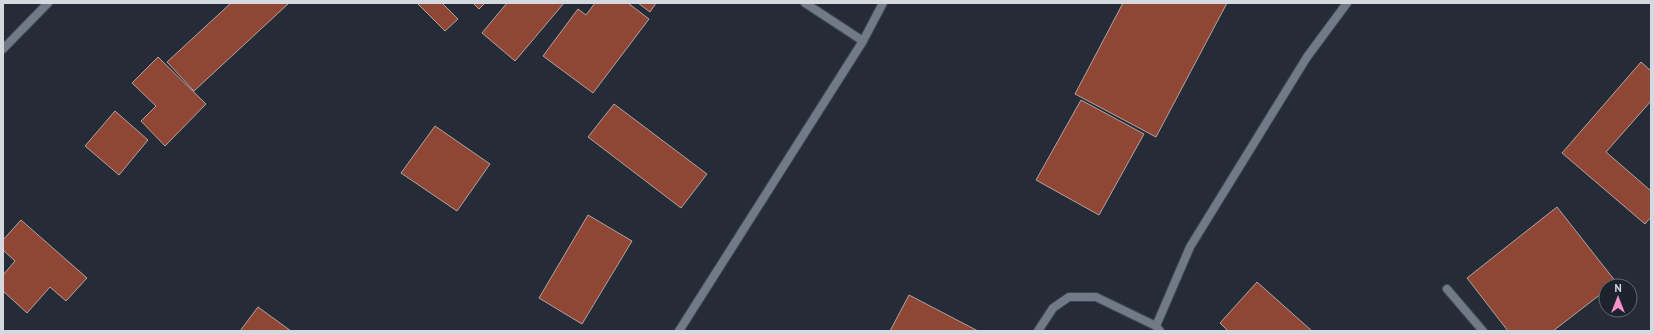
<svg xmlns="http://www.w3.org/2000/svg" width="1654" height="334" font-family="'PT Sans',sans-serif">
	<rect width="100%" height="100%" fill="#262c37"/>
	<path fill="#8f4635" stroke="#b4a39f" d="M231,3h58l-95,88 -27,-29z
		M417,3h25l16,16 -13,12z
		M473,3h12l-6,6z
		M507,3h57l-49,58 -33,-28z
		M595,3h33l21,16 -56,74 -50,-37 35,-47 8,6z
		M638,3h18l-6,9z
		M1123,3h104l-71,134 -81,-43z
		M158,57l48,47 -41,42 -24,-25 15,-15 -24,-23z
		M1641,62l10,9v30l-45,51 45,39v26l-6,7 -83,-71z
		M1081,100l63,34 -45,81 -63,-35z
		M614,104l93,70 -26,34 -93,-71z
		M115,111l33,29 -29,35 -34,-29z
		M435,126l55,38 -33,47 -56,-38z
		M1557,207l59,75 -5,4h-5v4l-53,41h-45l-41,-53z
		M588,215l44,26 -50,83 -43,-26z
		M21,220l66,58 -21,23 -16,-14 -23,26 -24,-22v-16l12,-14 -12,-11v-10z
		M1257,282l55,49h-84l-8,-8z
		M909,295l69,36h-88z
		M258,307l33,24h-51z"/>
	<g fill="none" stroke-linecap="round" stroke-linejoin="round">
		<defs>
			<path id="street" d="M805,3l58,38
				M3,49l45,-46
				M1447,289l36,42
				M1156,326l34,-79 117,-190 40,-54
				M679,331l184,-290 20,-38
				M1038,331l15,-23 16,-11h27l60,29 4,5"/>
		</defs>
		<use href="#street" stroke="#424850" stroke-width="10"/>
		<use href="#street" stroke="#737a87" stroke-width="8"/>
	</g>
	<rect width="1654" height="334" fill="none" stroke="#d4d9e0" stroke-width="8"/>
	<g transform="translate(1618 298)"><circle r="19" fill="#1c232c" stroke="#666c74"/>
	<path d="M0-3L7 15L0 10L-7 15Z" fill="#f890cb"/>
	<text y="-6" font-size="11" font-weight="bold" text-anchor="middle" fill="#d4d9e0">N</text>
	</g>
</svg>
